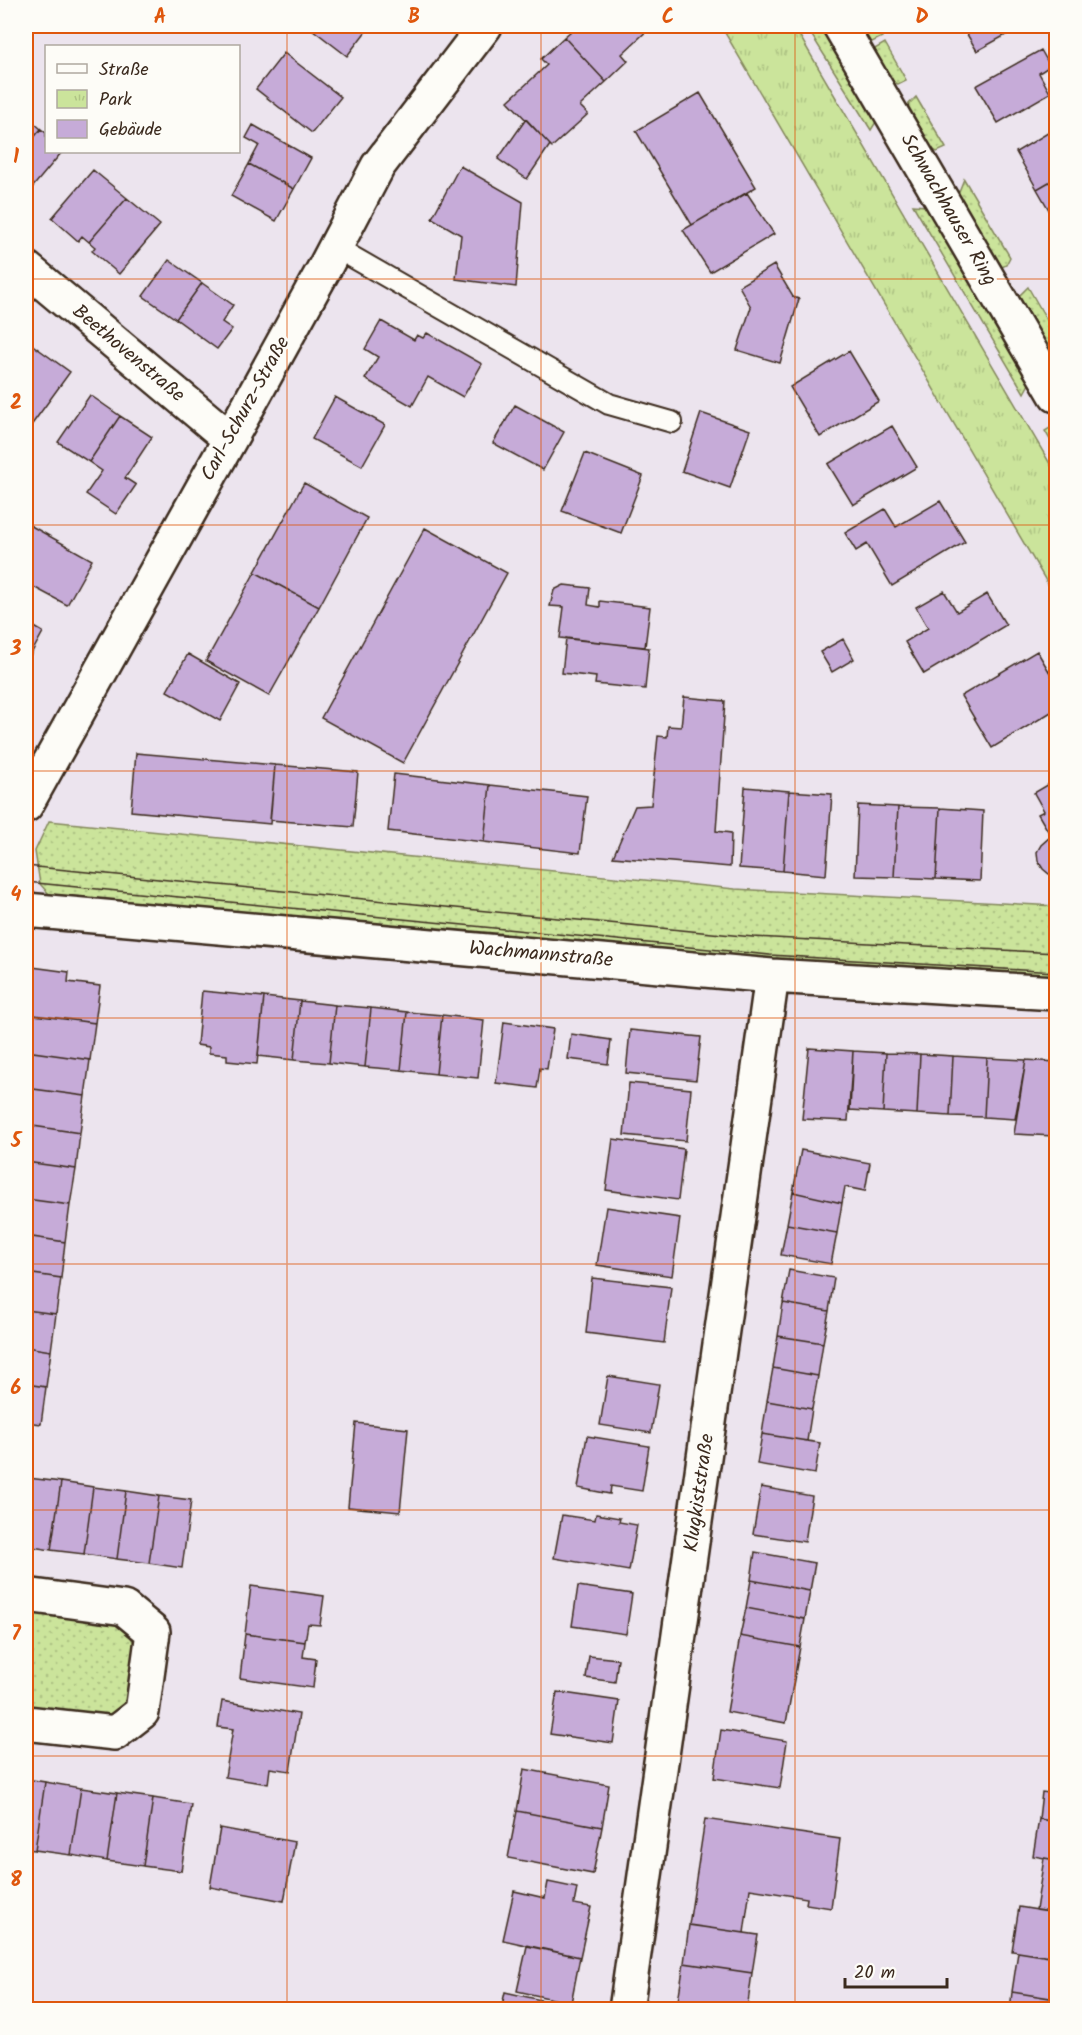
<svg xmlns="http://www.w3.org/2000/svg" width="1082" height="2035" font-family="Kalam,sans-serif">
	<defs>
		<pattern id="grass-dots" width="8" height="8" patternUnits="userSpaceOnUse" patternTransform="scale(1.5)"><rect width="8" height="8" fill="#cbe49b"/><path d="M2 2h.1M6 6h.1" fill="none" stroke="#afc485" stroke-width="1.8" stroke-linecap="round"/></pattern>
		<pattern id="park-tufts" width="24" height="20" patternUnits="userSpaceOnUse" patternTransform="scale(1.5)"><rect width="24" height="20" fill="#cbe49b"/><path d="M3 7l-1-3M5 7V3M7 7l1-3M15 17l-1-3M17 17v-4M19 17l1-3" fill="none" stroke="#afc485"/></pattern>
	</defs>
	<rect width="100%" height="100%" fill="#ece4ee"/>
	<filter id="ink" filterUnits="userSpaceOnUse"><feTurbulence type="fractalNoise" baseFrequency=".0167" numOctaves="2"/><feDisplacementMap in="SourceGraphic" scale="12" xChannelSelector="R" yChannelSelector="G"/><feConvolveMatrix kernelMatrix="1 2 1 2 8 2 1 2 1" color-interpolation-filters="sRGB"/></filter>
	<g filter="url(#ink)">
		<path fill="url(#grass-dots)" stroke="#83875c" stroke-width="1.5" d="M806,26h15l55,96 -5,8z
			M860,26h15l7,11 -12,6z
			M885,43l21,37 -8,4 -4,-1 -21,-33z
			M916,97l30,51 -9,4 -5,-3 -24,-44z
			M964,179l46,78 -4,8 -4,2 -44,-73z
			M913,205l13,1 104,176 -6,11z
			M1028,287l28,49v26l-37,-66z
			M1055,425l1,3v22l-11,-19z
			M49,821l686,68 321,17v74l-193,-10 -814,-76 -9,-10 -5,-33z
			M26,1607l80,11 22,14 12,22 -4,38 -13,20 -23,11 -74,-9z"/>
		<path fill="url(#park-tufts)" stroke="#83875c" stroke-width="1.5" d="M721,26h73l262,448v124z"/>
		<path fill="#c6abd8" stroke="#3b2a1e" stroke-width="1.5" d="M308,26h62l-23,30z
			M577,26h75l-30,28 6,7 -22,21 -42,-45z
			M962,26h60l-45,25z
			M564,37l42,45 -26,24 8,8 -36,33 -44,-46 39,-36 -6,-6z
			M1041,50l9,16 -11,7 11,20 -52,30 -22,-37z
			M284,53l57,44 -29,36 -56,-44z
			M700,93l56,94 -64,38 -56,-94z
			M26,116l15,13 -15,18z
			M526,119l24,26 -23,34 -29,-20z
			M253,125l58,33 -17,31 -45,-25 10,-19 -13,-7z
			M1056,128v50l-19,11 -21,-37z
			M41,129l5,4v19h16l-36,43v-48z
			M249,164l45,25 -18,32 -45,-25z
			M460,166l63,36 -7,85 -60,-8 5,-44 -29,-17z
			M93,170l34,28 -38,44 -7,-6 -4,5 -26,-23z
			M1056,178v44l-19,-33z
			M747,193l27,41 -64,38 -27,-42z
			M127,198l33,27 -41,49 -27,-23 3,-4 -6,-5z
			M169,260l33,23 -26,36 -33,-23z
			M774,265l19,32 6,2 -19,64 -43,-13 14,-43 -12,-21z
			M202,283l31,22 -11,17 10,7 -15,20 -41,-30z
			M381,321l33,19 3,-5 6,3 4,-5 55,31 -19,33 -35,-20 -16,29 -47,-27 13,-22 -13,-8z
			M27,341l43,31 -40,55 -4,-4v-79z
			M849,351l30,50 -59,36 -30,-50z
			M90,395l30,21 -31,46 -31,-20z
			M335,397l50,28 -23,41 -50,-27z
			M515,405l49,27 -21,38 -50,-27z
			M701,413l49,17 -20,58 -48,-17z
			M120,416l32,21 -27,41 11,7 -20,29 -30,-20 16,-23 -13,-9z
			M892,426l25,41 -64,38 -25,-41z
			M585,453l58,23 -22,57 -59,-22z
			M304,483l63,35 -48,89 -64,-35z
			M940,501l25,41 -73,44 -25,-42 -11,7 -11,-18 40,-24 11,18z
			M26,523l66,37 -25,45 -41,-22z
			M425,528l82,45 -104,190 -82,-45z
			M255,572l64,35 -50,89 -63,-35z
			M564,585l26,3 -2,17 12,2v-6l50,6 -5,40 -85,-9 4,-31 -14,-1 4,-16z
			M944,591l13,21 30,-18 19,31 -82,49 -19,-32 23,-14 -12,-21z
			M26,622l17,10 -17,31z
			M566,638l83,10 -4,41 -50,-5 1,-7 -34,-4z
			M843,639l11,20 -22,13 -12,-20z
			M1037,651l19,32v26l-64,39 -31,-52z
			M188,654l52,30 -20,37 -53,-30z
			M684,697l41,4 -9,130 15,2 -1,34 -117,-10 22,-51 16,-1 7,-69 9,1 1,-11 13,1z
			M136,753l139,12 -5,59 -139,-13z
			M275,765l83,7 -5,55 -83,-7z
			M394,774l96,11 -6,57 -96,-11z
			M1056,780v95l-7,-1 -6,-5 -5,-8 -1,-9 4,-7 10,-9 -13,-22 6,-3 -10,-18z
			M490,785l97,11 -7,57 -96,-11z
			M745,787l44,4 -6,80 -44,-3z
			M789,791l43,3 -6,81 -43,-4z
			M858,805l40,2 -4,70 -39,-1z
			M898,807l42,1 -4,71 -42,-2z
			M940,808l43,3 -3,70 -44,-2z
			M32,967l37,5 -1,10 32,4 -5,37 -69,-9z
			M202,991l62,6 -7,67 -30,-3v-6l-18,-2v-6l-12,-2z
			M264,997l36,4 -6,59 -36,-4z
			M300,1001l35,4 -6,58 -35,-3z
			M335,1005l36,3 -6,59 -36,-4z
			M371,1008l36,4 -6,58 -36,-3z
			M407,1012l35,3 -6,59 -35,-4z
			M26,1014l69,9 -5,37 -64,-9z
			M442,1015l42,5 -6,58 -42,-4z
			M504,1022l49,7 -6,40 -7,-1 -3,20 -41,-5z
			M630,1030l71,7 -5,43 -70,-7z
			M571,1034l40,6 -3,24 -40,-5z
			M809,1048l44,3 -5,70 -46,-2z
			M26,1051l64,9 -5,36 -59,-8z
			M853,1051l33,2 -3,59 -33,-2z
			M886,1053l34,1 -3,60 -34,-2z
			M920,1054l33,2 -3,60 -33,-2z
			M953,1056l34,2 -3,59 -34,-1z
			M987,1058l39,2 -11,59 -31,-2z
			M1026,1060l30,2 -2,74 -40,-2z
			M629,1083l62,6 -5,52 -62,-6z
			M1056,1083v53h-2z
			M26,1088l59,8 -5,37 -54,-8z
			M26,1125l54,8 -4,36 -50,-7z
			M613,1139l71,10 -6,51 -72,-10z
			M801,1150l69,13 -5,28 -20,-4 -3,16 -49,-11z
			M26,1162l50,7 -6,36 -44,-6z
			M793,1192l49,11 -5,30 -50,-9z
			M26,1199l44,6 -5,37 -39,-6z
			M606,1207l74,11 -8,58 -75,-11z
			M787,1224l50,9 -6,31 -50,-9z
			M26,1236l39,6 -4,36 -35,-5z
			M789,1270l45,8 -5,33 -46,-8z
			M26,1273l35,5 -5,36 -30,-4z
			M592,1278l79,9 -7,56 -78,-10z
			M783,1303l46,8 -6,32 -45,-7z
			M26,1310l30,4 -5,37 -25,-4z
			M778,1336l45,7 -5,33 -45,-8z
			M26,1347l25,4 -5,36 -20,-3z
			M773,1368l45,8 -6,33 -45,-8z
			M608,1376l51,8 -8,49 -51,-8z
			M26,1384l20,3 -5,37 -15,-2z
			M767,1401l45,8 -5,32 -45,-7z
			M356,1423l52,6 -8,83 -52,-5z
			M762,1434l58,9 -5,31 -58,-10z
			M587,1436l62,10 -7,45 -31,-5 -1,8 -32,-6z
			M28,1478l33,4 -10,68 -25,-4v-48z
			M61,1482l32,5 -9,67 -33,-4z
			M93,1487l33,4 -9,68 -33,-5z
			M761,1487l51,9 -7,46 -52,-8z
			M126,1491l33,5 -10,67 -32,-4z
			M159,1496l32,4 -9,68 -33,-5z
			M596,1514l24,4 -1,4 18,3 -8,46 -75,-13 8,-43 33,5z
			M755,1552l60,11 -5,28 -59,-11z
			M751,1580l59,11 -5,28 -59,-11z
			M251,1586l73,10 -4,29 -12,-1 -3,18 -60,-8z
			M578,1586l54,8 -6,40 -54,-8z
			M746,1608l59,11 -5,28 -60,-11z
			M245,1634l60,8 -2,15 13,2 -3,29 -73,-10z
			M740,1636l60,11 -14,76 -59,-11z
			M589,1656l29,3 -3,23 -29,-4z
			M1056,1691v32l-4,-1z
			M557,1692l62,9 -6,42 -63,-9z
			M222,1701l77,13 -9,57 -20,-3 -2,16 -43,-7 8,-48 -15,-2z
			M721,1730l66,11 -7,47 -66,-10z
			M1053,1768h3v54l-17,-3 3,-27 7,1z
			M524,1769l85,16 -7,42 -85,-16z
			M26,1779l19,3 -10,68 -9,-1z
			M45,1782l36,6 -10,67 -36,-5z
			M81,1788l36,5 -10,68 -36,-6z
			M117,1793l36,5 -10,68 -36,-5z
			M153,1798l38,6 -10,67 -38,-5z
			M517,1811l85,16 -9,47 -85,-16z
			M705,1819l135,20 -9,69 -25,-4 1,-6 -57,-9 -6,44 -55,-8z
			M1039,1819l17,3v38l-23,-4z
			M220,1828l75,14 -11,59 -74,-14z
			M1044,1858l12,2v53l-20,-3z
			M548,1882l29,6 -3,16 17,3 -11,50 -77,-17 11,-49 31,7z
			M1019,1907l37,6v45l-44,-7z
			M689,1925l69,10 -6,38 -68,-10z
			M527,1946l53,11 -9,46 -54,-12z
			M1018,1952l38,6v41l-44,-7z
			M684,1963l68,10 -5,37 -69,-9z
			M505,1992l72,16v2h-76z
			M1012,1992l44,7v11h-46z
			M678,2001l61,9h-62z"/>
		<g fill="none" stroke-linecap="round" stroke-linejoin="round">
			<defs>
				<path id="lane" d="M335,247l274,157 63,18"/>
				<path id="street" d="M26,268l204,171
					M26,805l204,-366 95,-172 53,-101 107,-140
					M26,910l746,66 284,17
					M26,1595l98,13 29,24 -11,80 -27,21 -89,-10
					M626,2010l146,-1034"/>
				<path id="secondary" d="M840,26l216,369"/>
			</defs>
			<use href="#lane" stroke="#3b2a1e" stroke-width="24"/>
			<use href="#street" stroke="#3b2a1e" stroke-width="38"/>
			<use href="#secondary" stroke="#3b2a1e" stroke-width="38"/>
			<use href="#lane" stroke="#fdfcf7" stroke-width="20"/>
			<use href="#street" stroke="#fdfcf7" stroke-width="33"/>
			<use href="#secondary" stroke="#fdfcf7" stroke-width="33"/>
			<path stroke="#3b2a1e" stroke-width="1.5" d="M26,866l727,71 303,16
				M26,882l744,73 286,17"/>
		</g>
	</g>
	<path fill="none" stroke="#df570d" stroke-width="1.5" stroke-opacity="0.55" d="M287,26v1984M541,26v1984M795,26v1984M26,279h1030M26,525h1030M26,771h1030M26,1018h1030M26,1264h1030M26,1510h1030M26,1756h1030"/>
	<g text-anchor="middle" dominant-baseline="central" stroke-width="6" stroke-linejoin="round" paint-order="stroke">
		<g font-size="20" fill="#3b2a1e" stroke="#fdfcf7">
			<text transform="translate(948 210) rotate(60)">Schwachhauser Ring</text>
			<text transform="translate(128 354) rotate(40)">Beethovenstraße</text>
			<text transform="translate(246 409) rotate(-61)">Carl-Schurz-Straße</text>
			<text transform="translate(541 955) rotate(5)">Wachmannstraße</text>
			<text transform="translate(700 1493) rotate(-82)">Klugkiststraße</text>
		</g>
	</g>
	<rect width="1082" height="2035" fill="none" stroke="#fdfcf7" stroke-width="66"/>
	<rect x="45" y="45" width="195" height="108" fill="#fdfcf7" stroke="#afa8a0" stroke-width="1.5"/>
	<rect x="57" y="64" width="30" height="9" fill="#fdfcf7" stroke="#afa8a0" stroke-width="1.5"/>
	<text x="99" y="75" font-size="18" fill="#3b2a1e">Straße</text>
	<rect x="57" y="90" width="30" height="18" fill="url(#park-tufts)" stroke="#afa8a0" stroke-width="1.5"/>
	<text x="99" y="105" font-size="18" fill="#3b2a1e">Park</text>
	<rect x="57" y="120" width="30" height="18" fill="#c6abd8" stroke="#afa8a0" stroke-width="1.5"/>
	<text x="99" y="135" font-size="18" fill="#3b2a1e">Gebäude</text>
	<path d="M845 1978v9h102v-9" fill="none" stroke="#3b2a1e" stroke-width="3"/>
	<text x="854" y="1978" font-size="18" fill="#3b2a1e" stroke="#fdfcf7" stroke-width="4.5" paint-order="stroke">20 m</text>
	<rect x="33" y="33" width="1016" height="1969" fill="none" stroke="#df570d" stroke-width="2"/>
	<g font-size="20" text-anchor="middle" font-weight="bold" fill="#df570d">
		<text x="160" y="23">A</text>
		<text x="414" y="23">B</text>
		<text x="668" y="23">C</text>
		<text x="922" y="23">D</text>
		<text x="16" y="163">1</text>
		<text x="16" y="409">2</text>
		<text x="16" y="655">3</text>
		<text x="16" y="901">4</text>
		<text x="16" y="1147">5</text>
		<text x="16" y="1394">6</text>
		<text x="16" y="1640">7</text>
		<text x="16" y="1886">8</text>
	</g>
</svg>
